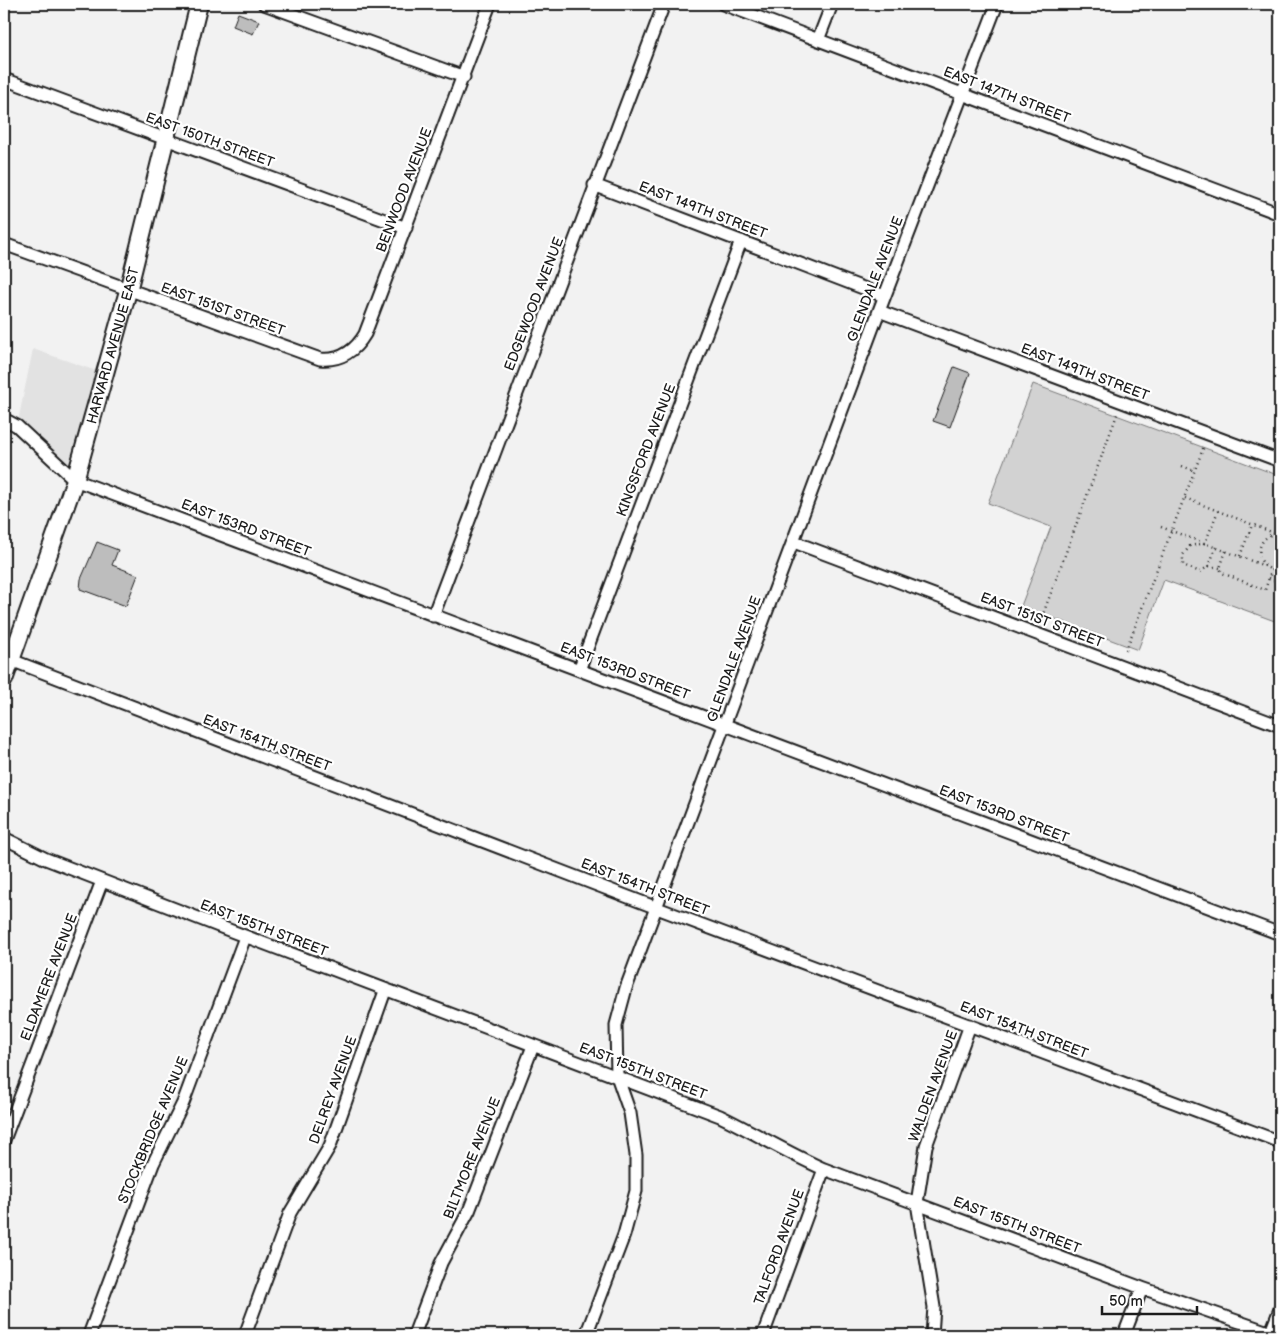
<svg xmlns="http://www.w3.org/2000/svg" width="1284" height="1339" font-family="'Balsamiq Sans',sans-serif">
	<rect width="100%" height="100%" fill="#f2f2f2"/>
	<filter id="ink" filterUnits="userSpaceOnUse"><feTurbulence type="fractalNoise" baseFrequency=".02" numOctaves="2"/><feDisplacementMap in="SourceGraphic" scale="10" xChannelSelector="R" yChannelSelector="G"/><feConvolveMatrix kernelMatrix="1 2 1 2 8 2 1 2 1" color-interpolation-filters="sRGB"/></filter>
	<g filter="url(#ink)">
		<path fill="#e2e2e2" d="M33,349l72,25 -30,106 -58,-54z"/>
		<path fill="#d2d2d2" stroke="#777" d="M1033,384l247,92v147l-116,-43 -26,70 -117,-44 30,-79 -63,-24z"/>
		<path fill="#bdbdbd" stroke="#1c1c1c" d="M238,13l21,8 -6,13 -20,-8z
			M954,367l16,6 -20,54 -17,-6z
			M97,542l21,8 -6,15 26,10 -12,31 -46,-17 1,-10z"/>
		<g fill="none" stroke-linecap="round" stroke-linejoin="round">
			<defs>
				<path id="street" d="M264,4l200,73
					M723,4l557,210
					M818,40l14,-36
					M4,79l402,149
					M594,185l290,111
					M4,244l316,115c20,2 35,-8 45,-25l125,-330
					M879,311l401,150
					M4,419l13,7 58,54 1205,454
					M794,542l486,184
					M433,616l231,-612
					M4,653l7,7 646,248 623,234
					M579,670l162,-429
					M4,838l42,21 188,73 486,184c35,17 68,37 104,53l318,119 135,47
					M4,1140l98,-259
					M1271,1332l9,-23
					M89,1335l64,-171 30,-61 62,-166
					M245,1335l45,-122 40,-67 55,-155
					M414,1335l27,-72 28,-52 64,-165
					M586,1335l38,-100 12,-44v-36l-6,-42 -13,-37 -1,-51 10,-37 253,-677 118,-307
					M763,1335l61,-166
					M932,1335l2,-28 -17,-104 9,-57 44,-121
					M1124,1335l18,-47"/>
				<g id="secondary">
					<path id="s1" d="M4,680l71,-200 53,-189 71,-287"/>
				</g>
			</defs>
			<use href="#street" stroke="#1c1c1c" stroke-width="15"/>
			<use href="#secondary" stroke="#1c1c1c" stroke-width="20"/>
			<path stroke="#1c1c1c" stroke-width="2.5" stroke-dasharray="1 4" stroke-linecap="butt" d="M1182,466l13,5
				M1185,498l89,35
				M1161,527l104,39
				M1280,533c-29,1 -26,40 0,37
				M1216,547l-7,19 -9,6 -17,-7v-10l7,-9 15,-3 13,-32
				M1226,551l-6,17 2,5 43,17 7,-21
				M1240,556l12,-31
				M1209,566l11,2
				M1269,578l11,5
				M1042,617l76,-205
				M1126,650l78,-204"/>
			<use href="#street" stroke="#fff" stroke-width="11"/>
			<use href="#secondary" stroke="#fff" stroke-width="16"/>
		</g>
	</g>
	<g text-anchor="middle" dominant-baseline="central" stroke-width="4.5" stroke-linejoin="round" paint-order="stroke">
		<g font-size="14" fill="#1c1c1c" stroke="#fff">
			<text transform="translate(1007 95) rotate(21)">EAST 147TH STREET</text>
			<text transform="translate(210 140) rotate(20)">EAST 150TH STREET</text>
			<text transform="translate(404 190) rotate(-69)">BENWOOD AVENUE</text>
			<text transform="translate(703 210) rotate(21)">EAST 149TH STREET</text>
			<text transform="translate(875 279) rotate(-69)">GLENDALE AVENUE</text>
			<text transform="translate(534 304) rotate(-69)">EDGEWOOD AVENUE</text>
			<text transform="translate(223 309) rotate(20)">EAST 151ST STREET</text>
			<text stroke="none"><textPath href="#s1" startOffset="352">HARVARD AVENUE EAST</textPath></text>
			<text transform="translate(1085 372) rotate(21)">EAST 149TH STREET</text>
			<text transform="translate(646 450) rotate(-69)">KINGSFORD AVENUE</text>
			<text transform="translate(246 528) rotate(21)">EAST 153RD STREET</text>
			<text transform="translate(1042 620) rotate(21)">EAST 151ST STREET</text>
			<text transform="translate(734 659) rotate(-70)">GLENDALE AVENUE</text>
			<text transform="translate(625 671) rotate(21)">EAST 153RD STREET</text>
			<text transform="translate(267 743) rotate(21)">EAST 154TH STREET</text>
			<text transform="translate(1004 814) rotate(21)">EAST 153RD STREET</text>
			<text transform="translate(645 887) rotate(21)">EAST 154TH STREET</text>
			<text transform="translate(264 928) rotate(21)">EAST 155TH STREET</text>
			<text transform="translate(49 977) rotate(-69)">ELDAMERE AVENUE</text>
			<text transform="translate(1024 1030) rotate(21)">EAST 154TH STREET</text>
			<text transform="translate(643 1071) rotate(21)">EAST 155TH STREET</text>
			<text transform="translate(933 1086) rotate(-70)">WALDEN AVENUE</text>
			<text transform="translate(333 1090) rotate(-70)">DELREY AVENUE</text>
			<text transform="translate(153 1130) rotate(-67)">STOCKBRIDGE AVENUE</text>
			<text transform="translate(472 1158) rotate(-68)">BILTMORE AVENUE</text>
			<text transform="translate(1017 1225) rotate(21)">EAST 155TH STREET</text>
			<text transform="translate(779 1247) rotate(-70)">TALFORD AVENUE</text>
		</g>
	</g>
	<rect width="1284" height="1339" fill="none" stroke="#fff" stroke-width="20"/>
	<rect x="10" y="10" width="1264" height="1319" fill="none" stroke="#1c1c1c" stroke-width="2" filter="url(#ink)"/>
	<path d="M1102 1306v8h95v-8" fill="none" stroke="#1c1c1c" stroke-width="2.5"/>
	<text x="1109" y="1306" font-size="15" fill="#1c1c1c" stroke="#ffffff" stroke-width="4" paint-order="stroke">50 m</text>
</svg>
